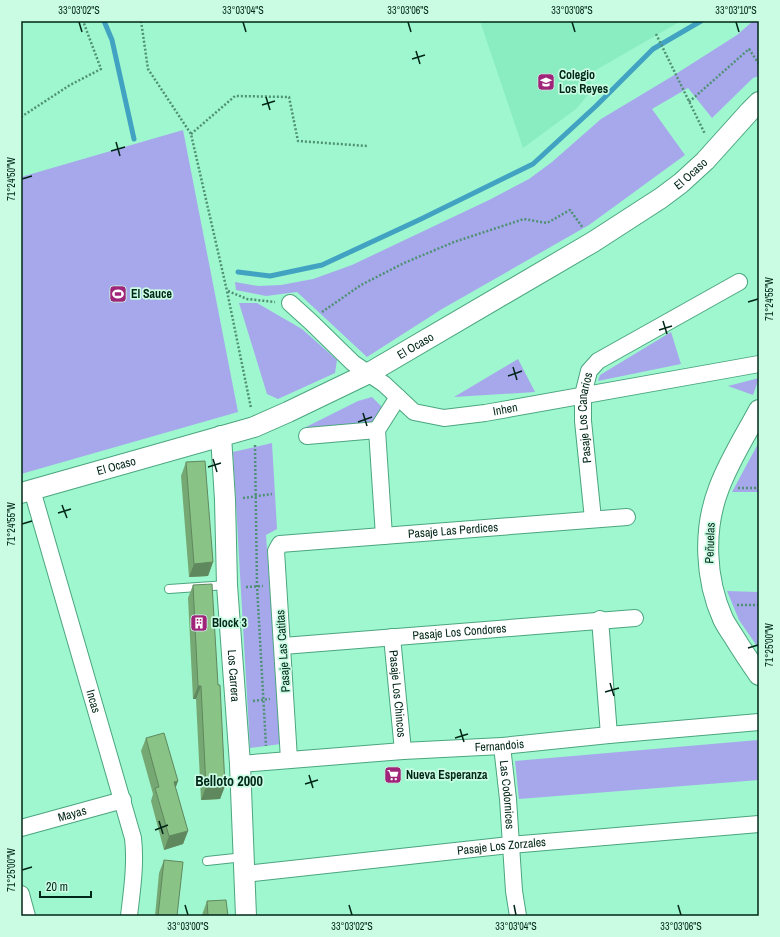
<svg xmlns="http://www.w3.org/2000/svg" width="780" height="937" font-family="'Archivo Narrow',sans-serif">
	<rect width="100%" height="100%" fill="#9ef7ce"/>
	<path fill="#8aedc1" d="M480,21h201l-92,53 3,16 -16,19 -53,39z"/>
	<path fill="#a7a8ec" d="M753,21h6v55l-6,2 -41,40 -24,-30 -36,21 33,46 -96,70 -147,84 -75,48 -70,-65 -31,4 -30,-6 -1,-8 23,4 23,-1 32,-6 39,-14 137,-65 40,-21 23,-17 49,-43 70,-42 66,-42z
		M183,130l55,282 -217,62v-297z
		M239,303h18l45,26 35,31 -2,13 -57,26 -11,-5z
		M671,332l10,32 -83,17 2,-6z
		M518,359l17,33 -81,5z
		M759,378l-6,17 -25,-9z
		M372,397l14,14 -9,12 -73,5 54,-27z
		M759,442v50h-27z
		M272,443l5,86 -11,6 15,209 -31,4 -17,-296z
		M727,591l32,1v57l-20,-29z
		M758,740l1,40 -240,19 -4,-38z"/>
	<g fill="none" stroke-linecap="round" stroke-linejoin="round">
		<path stroke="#42a2c2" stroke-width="5" d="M104,21l8,19 22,99
			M238,272l32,4 52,-11 99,-46 112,-55 63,-58 57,-57 48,-28"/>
		<defs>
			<path id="service" d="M169,589l58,-4
				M207,861l37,-4"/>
			<g id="minor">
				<path id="s1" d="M290,303l21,19 42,41 31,21 30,28 30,6 41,-5 274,-49"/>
				<path d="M307,436l70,-6"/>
				<path id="s2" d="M32,490l101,348c3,26 -1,52 -4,78"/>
				<path id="s3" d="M593,519l-10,-98v-26l6,-24 9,-10 141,-79"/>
				<path d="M384,536l-7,-106 21,-33"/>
				<path d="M600,619l9,116"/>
				<path id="s4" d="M392,637l11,114"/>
				<path id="s5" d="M283,646l352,-28"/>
				<path id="s6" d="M502,746l6,53 6,92 4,25"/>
				<path id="s7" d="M289,759l-13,-208 4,-7 347,-27"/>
				<path id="s8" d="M240,764l163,-13 99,-5 107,-11 150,-13"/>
				<path id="s9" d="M21,828l102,-28"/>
				<path id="s10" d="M245,874l265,-29 249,-21"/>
				<path d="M21,894l6,22"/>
			</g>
			<g id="tertiary">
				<path d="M759,410c-14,26 -30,51 -40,78 -16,41 -14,91 4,131 3,6 7,12 11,18 8,13 16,25 25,38"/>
				<path id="s11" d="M221,436l4,64 2,85 13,179 6,152"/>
				<path id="s12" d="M21,493l233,-66 34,-15 81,-39 224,-131 68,-44 20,-15 24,-22 45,-50 9,-9"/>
			</g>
		</defs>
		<use href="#service" stroke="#4ba57f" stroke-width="10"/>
		<use href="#minor" stroke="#4ba57f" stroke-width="18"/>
		<use href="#tertiary" stroke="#4ba57f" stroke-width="22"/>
		<path stroke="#509074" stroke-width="2.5" stroke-dasharray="2 2" stroke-linecap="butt" d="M141,21l7,48 43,65 36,157 24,117
			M656,34l49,100
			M689,102l60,-53 10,15
			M21,117l49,-32 31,-16 -18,-48
			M191,134l44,-38 54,1 9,44 69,5
			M228,291l19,8 28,3
			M322,312l39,-27 43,-22 50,-21 70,-23 23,4 23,-13 13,18
			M255,445l2,141 9,160
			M738,488h21
			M243,498l29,-4
			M246,587l17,-1
			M737,605h22
			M253,701l17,-2"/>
		<use href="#service" stroke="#fff" stroke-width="8"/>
		<use href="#minor" stroke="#fff" stroke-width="16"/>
		<use href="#tertiary" stroke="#fff" stroke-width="20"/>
	</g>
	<path fill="#76a873" d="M186,462l27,100 -5,14 -19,1 -8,-101z
		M193,585l25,100 7,101 -5,13 -19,1 -5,-101h-3l-5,-101z
		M146,738l32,43 -3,7 13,43 -5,13 -19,6 -13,-49 2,-7 -12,-43z
		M164,860l13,56h-22l4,-43z
		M207,901l21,15h-26v-1z"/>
	<path fill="#60885e" d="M213,562l-5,14 -19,1 5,-13z
		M198,686h3l-5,13h-3z
		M178,781l-5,14 1,-13z
		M225,786l-5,13 -19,1 5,-13z
		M188,831l-5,13 -19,6 5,-14z"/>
	<path fill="#89c386" stroke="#60885e" d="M205,461l8,101 -19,2 -8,-102z
		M212,584l6,101h2l5,101 -19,1 -5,-101h-3l-5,-101z
		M164,733l14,48 -4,1 14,49 -19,5 -14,-48 4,-1 -13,-49z
		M164,860l19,2 -6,54h-19z
		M226,900l2,16h-20l-1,-15z"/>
	<path fill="none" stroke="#002617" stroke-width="1.5" d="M79,22l3,10M243,22l3,10M408,22l3,10M572,22l3,10M736,22l3,10M416,51l4,13M412,59l13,-4M266,97l4,13M262,105l13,-4M116,142l4,14M111,151l14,-4M22,179l10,-3M748,302l10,-3M663,321l4,13M659,330l13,-4M513,367l4,13M508,376l14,-5M363,413l4,13M358,422l14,-5M213,459l4,13M208,467l13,-4M62,505l5,13M58,513l13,-4M22,524l10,-3M748,648l10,-3M610,683l4,13M605,692l14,-4M460,729l4,13M455,738l13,-4M309,775l4,13M305,784l13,-4M159,821l4,13M155,830l13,-5M22,870l10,-3M185,905l3,10M349,905l3,10M514,905l2,10M678,905l3,10"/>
	<defs>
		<symbol id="school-square" viewBox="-11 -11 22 22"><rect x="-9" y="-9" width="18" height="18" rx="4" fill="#a0247a" stroke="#c9fce3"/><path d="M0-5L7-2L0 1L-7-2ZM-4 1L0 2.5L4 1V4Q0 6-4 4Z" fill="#fff"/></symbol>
		<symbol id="stadium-square" viewBox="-11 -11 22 22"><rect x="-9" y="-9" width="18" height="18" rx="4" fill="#a0247a" stroke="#c9fce3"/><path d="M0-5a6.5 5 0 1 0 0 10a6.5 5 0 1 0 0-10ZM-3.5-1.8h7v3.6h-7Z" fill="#fff"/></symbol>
		<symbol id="building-square" viewBox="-11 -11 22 22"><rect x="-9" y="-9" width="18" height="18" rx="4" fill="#a0247a" stroke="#c9fce3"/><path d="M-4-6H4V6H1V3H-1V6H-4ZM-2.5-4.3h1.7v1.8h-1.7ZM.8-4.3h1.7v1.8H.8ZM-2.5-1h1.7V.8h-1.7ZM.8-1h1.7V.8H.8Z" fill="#fff"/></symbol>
		<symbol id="supermarket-square" viewBox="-11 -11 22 22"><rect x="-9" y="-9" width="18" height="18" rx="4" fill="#a0247a" stroke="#c9fce3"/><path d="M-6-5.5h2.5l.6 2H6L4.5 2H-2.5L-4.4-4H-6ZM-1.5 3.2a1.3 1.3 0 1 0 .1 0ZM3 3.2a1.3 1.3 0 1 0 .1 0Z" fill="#fff"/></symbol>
	</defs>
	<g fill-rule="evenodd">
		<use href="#school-square" x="536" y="72" width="20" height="20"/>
		<use href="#stadium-square" x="108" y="284" width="20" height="20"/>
		<use href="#building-square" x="189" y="613" width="20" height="20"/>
		<use href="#supermarket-square" x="383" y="765" width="20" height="20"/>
	</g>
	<g text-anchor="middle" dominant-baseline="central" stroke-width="3.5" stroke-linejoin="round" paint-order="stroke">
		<g font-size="12" font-weight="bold" fill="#002617" stroke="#c9fce3" text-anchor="start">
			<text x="559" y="75">Colegio<tspan x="559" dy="14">Los Reyes</tspan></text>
			<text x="131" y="294">El Sauce</text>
			<text x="212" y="623">Block 3</text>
			<text x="406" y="775">Nueva Esperanza</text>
		</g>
		<g font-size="12" fill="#002617" stroke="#c9fce3">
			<text stroke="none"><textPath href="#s12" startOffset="748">El Ocaso</textPath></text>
			<text stroke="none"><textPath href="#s12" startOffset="423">El Ocaso</textPath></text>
			<text stroke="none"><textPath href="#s1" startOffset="258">Inhen</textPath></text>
			<text stroke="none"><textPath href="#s3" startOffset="102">Pasaje Los Canarios</textPath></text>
			<text stroke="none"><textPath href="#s12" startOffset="99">El Ocaso</textPath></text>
			<text stroke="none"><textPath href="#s7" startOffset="390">Pasaje Las Perdices</textPath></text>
			<text transform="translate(710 543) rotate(-88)">Peñuelas</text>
			<text stroke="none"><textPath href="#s5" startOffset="177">Pasaje Los Condores</textPath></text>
			<text transform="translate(283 651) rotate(-94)">Pasaje Las Catitas</text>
			<text stroke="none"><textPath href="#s11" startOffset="240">Los Carrera</textPath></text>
			<text stroke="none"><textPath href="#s4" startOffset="57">Pasaje Los Chincos</textPath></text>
			<text stroke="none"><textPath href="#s2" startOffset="220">Incas</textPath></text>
			<text stroke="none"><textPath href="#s8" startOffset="260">Fernandois</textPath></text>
			<text stroke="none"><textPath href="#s6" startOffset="49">Las Codornices</textPath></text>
			<text stroke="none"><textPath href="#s9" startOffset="53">Mayas</textPath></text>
			<text stroke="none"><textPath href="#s10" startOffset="258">Pasaje Los Zorzales</textPath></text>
		</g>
		<g font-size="14" font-weight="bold" fill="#002617" stroke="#c9fce3">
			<text x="229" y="781">Belloto 2000</text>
		</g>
	</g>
	<rect width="780" height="937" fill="none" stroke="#c9fce3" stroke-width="44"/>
	<path d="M40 891v6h51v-6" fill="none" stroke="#002617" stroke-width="2"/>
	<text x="46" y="891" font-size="12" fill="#002617" stroke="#c9fce3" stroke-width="3" paint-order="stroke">20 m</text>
	<rect x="22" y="22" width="736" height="893" fill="none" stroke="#002617" stroke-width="1.5"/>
	<g font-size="10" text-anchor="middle" fill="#002617">
		<text x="79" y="14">33°03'02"S</text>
		<text x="243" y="14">33°03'04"S</text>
		<text x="408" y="14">33°03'06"S</text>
		<text x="572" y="14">33°03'08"S</text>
		<text x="736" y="14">33°03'10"S</text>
		<text transform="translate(11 179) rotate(-90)" y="4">71°24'50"W</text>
		<text transform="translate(769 299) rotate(-90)" y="4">71°24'55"W</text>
		<text transform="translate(11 524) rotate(-90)" y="4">71°24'55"W</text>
		<text transform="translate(769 645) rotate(-90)" y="4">71°25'00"W</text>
		<text transform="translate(11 870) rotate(-90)" y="4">71°25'00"W</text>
		<text x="188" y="930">33°03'00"S</text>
		<text x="352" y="930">33°03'02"S</text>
		<text x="516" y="930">33°03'04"S</text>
		<text x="681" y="930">33°03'06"S</text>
	</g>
</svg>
